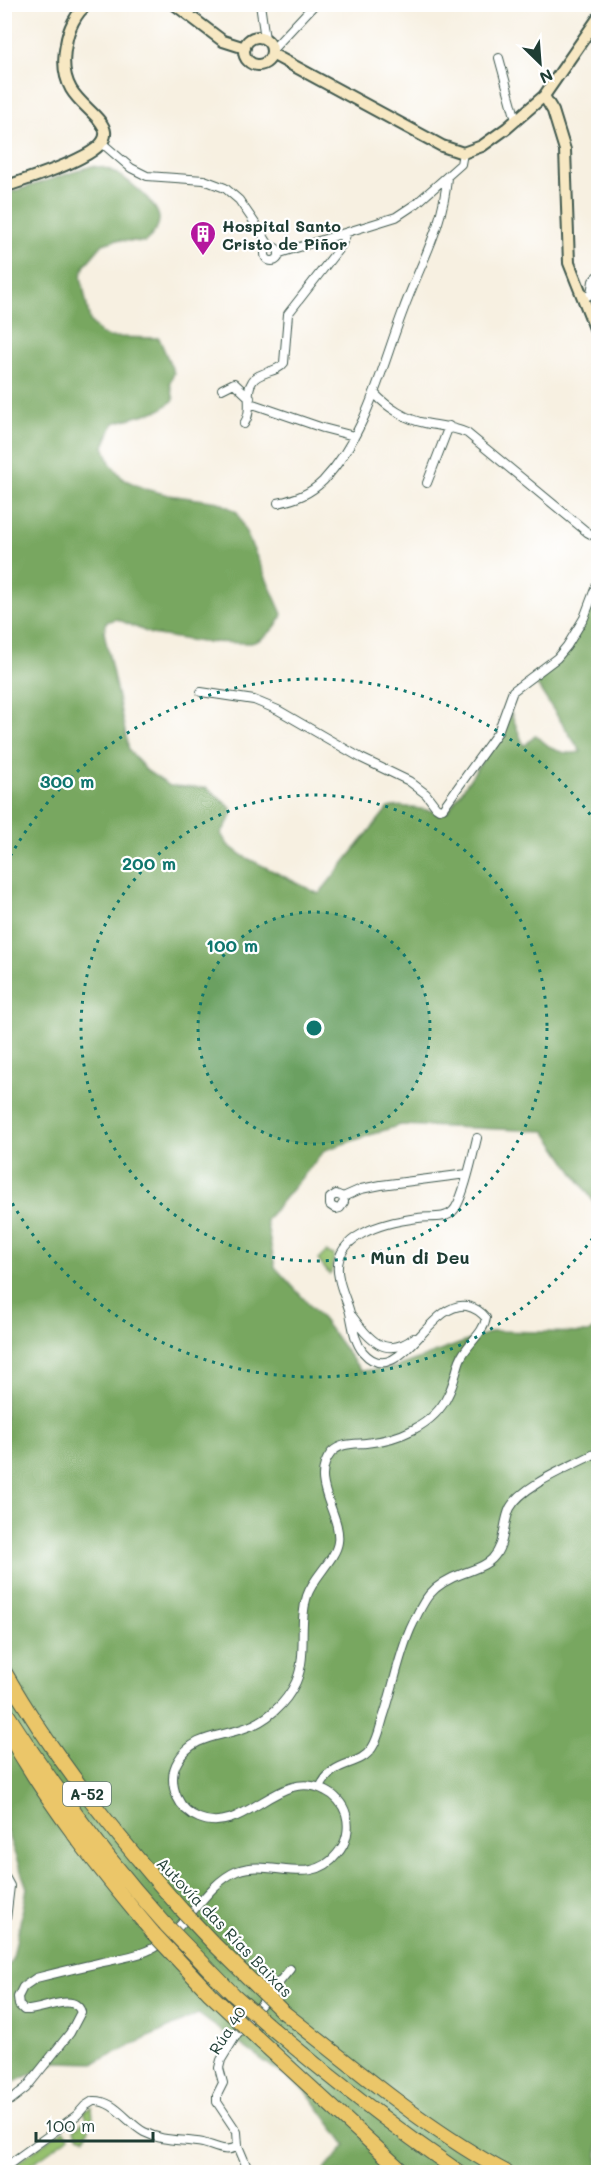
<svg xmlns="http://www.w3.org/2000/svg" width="603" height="2177" font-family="Mali,sans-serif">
	<rect width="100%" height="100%" fill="#fff"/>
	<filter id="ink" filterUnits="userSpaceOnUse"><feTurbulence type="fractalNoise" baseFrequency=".0167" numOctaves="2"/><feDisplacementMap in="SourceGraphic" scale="12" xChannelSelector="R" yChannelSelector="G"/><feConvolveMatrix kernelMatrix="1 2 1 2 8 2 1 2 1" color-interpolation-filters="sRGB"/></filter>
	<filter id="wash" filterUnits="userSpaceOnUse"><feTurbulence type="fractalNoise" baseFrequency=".008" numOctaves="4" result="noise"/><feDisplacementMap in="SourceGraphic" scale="24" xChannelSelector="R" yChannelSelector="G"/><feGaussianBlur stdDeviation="1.35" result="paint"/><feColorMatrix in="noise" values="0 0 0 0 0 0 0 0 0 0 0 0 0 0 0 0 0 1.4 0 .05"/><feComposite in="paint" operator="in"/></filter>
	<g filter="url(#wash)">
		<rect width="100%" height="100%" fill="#f7f0e1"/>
		<path fill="#96c16e" stroke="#5a7f51" stroke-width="1.5" d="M326,1252l8,3 -3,18 -2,1 -11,-14z
			M92,2107l1,12 -8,19 -7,-2 -4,-7 13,-10 -3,-8z
			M63,2130l7,7 -50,35h-9l-2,-4z"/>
		<path fill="#78a761" stroke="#4c724a" stroke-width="1.5" d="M92,166c6,1 13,1 18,4 15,7 47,32 49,48 1,10 -7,18 -14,24l-29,-2 -13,4 -18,21 -4,11 9,45 11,13 8,3 50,1 15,35 -4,10 4,17 -14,10 -46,13 -10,23 6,17 13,16 22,10 24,6 50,7 18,10 45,102c-3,12 -18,26 -31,29l-50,-1 -50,-8 -34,-15 -11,3 -2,10 25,118 17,20 24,16 37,2 24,20 1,7 -11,19 7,11 15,11 76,38 69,-86c17,-6 40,6 60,3l47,-69 16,-29 13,33 12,-11c14,14 25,21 45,17l-48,-73 25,-18 40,-73v620l-53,-77 -145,-6 -75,25 -59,70 9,47 48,53 38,51 35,-4 98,-36 94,2 10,-7v846h-275l23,-27 -39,-53 -109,-78 -104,49 -37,-1 -52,24v-119l7,-5 15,-74 -22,-61v-1633z"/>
	</g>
	<g filter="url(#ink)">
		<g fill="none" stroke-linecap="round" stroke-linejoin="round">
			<defs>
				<path id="street" d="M260,4l5,35
					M272,50l43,-46
					M499,58l17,62
					M102,143l29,25 16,8 57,4 21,8 14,12 22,32 9,15
					M265 254a7 7 0 1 1 14 0a7 7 0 1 1-14 0Z
					M280,253l116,-36 21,-14 44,-39 2,-11
					M584,298l7,-4 2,-13 5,-5
					M222,389l12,-6 16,15
					M375,394c12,13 32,26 50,29 15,3 28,4 42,10l120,99 11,6
					M250,403l73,25 31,8
					M244,424c10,-15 0,-30 8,-42 6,-11 25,-9 32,-19l4,-49 53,-68 6,-13
					M427,483l22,-57
					M278,503c18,-4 32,-9 45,-22 44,-47 58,-112 80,-170 16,-45 41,-85 44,-134
					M201,692l53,8 24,10 83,48 48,23 17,13 10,13 3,2 4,-1 55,-76 15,-41 44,-33 10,-12 17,-28 14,-37
					M343,1197l1,5 -4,6 -4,1 -6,-4v-7l6,-4 7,3 18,-8 20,-4 86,-11
					M352,1316c17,23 33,44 62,22
					M320,1788c14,-31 38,-19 52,-40 6,-9 8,-20 11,-30 10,-29 15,-60 27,-88 14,-31 20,-45 54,-57 10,-4 20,-6 28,-14 14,-14 10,-34 18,-51 13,-24 65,-43 88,-56
					M4,1875l6,11 -6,50
					M4,2105l22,-17 44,-55 11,-21c-7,-21 -41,0 -57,-2l-5,-5 -1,-8 5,-10 13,-9c24,-6 48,-12 72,-17 18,-4 39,-7 53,-18 27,-19 47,-60 76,-72 33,-13 74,17 100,-17 10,-11 13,-26 9,-40 -3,-10 -11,-19 -20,-23 -47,-26 -81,46 -127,27 -10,-4 -18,-12 -22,-21 -5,-11 -6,-25 1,-36 14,-25 40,-24 64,-32 24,-7 44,-25 54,-47 12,-28 2,-59 11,-86 6,-19 29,-37 31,-54 4,-28 -30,-60 -7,-89 9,-10 23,-9 35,-10 31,-3 68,-17 82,-48 6,-11 8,-24 12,-35 6,-16 24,-26 26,-42 -5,-6 -10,-10 -19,-12 -37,-7 -69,87 -104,46 -9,-11 -10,-26 -13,-39 -3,-12 -9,-23 -11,-35 -10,-43 47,-56 79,-60 11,-2 27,2 35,-7 10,-10 20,-57 24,-73
					M4,2168l73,-53 8,-9 8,-5c21,-2 34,22 51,31 19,10 38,7 59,11 12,3 23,11 35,3
					M249,2172l-11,-26 -1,-14 -20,-30v-7l6,-12 -4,-15 2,-8 16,-26 53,-65"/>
				<path id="secondary" d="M174,4l49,37 22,7
					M244 51a14 14 0 1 1 28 0a14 14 0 1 1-28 0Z
					M272,54l170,92 21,7 19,-7 25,-18 37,-32 54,-78
					M544,96l9,15 12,39 4,113 29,73
					M4,187c26,-9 54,-17 78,-30 51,-26 4,-42 -11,-68 -8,-14 -8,-30 -5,-45 2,-14 10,-32 22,-40"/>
				<path id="highway" d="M4,1671c49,86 112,164 177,238
					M4,1709c50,79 100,147 162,216
					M4,1726c42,76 93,141 149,207
					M282,2011c72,56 143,118 224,161
					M267,2024c62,53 125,102 192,148
					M256,2037l147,135"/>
			</defs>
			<use href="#street" stroke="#3f584e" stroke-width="10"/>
			<use href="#secondary" stroke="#3f584e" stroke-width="14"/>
			<use href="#highway" stroke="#3f584e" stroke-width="16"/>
			<use href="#street" stroke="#fff" stroke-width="8"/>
			<use href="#secondary" stroke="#f7e8c3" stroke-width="10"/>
			<use href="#highway" stroke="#ebc669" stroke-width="14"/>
			<defs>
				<path id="highway-bridge" d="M181,1909l32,34 69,68
					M166,1925l68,70 33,29
					M153,1933l57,61 46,43"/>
			</defs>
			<use href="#highway-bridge" stroke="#3f584e" stroke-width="16" stroke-linecap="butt"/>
			<use href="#highway-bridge" stroke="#ebc669" stroke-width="14"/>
		</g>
	</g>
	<circle cx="314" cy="1028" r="116" fill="#0f766e" fill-opacity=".12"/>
	<g fill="none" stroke="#0f766e" stroke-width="3" stroke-dasharray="3 6">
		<circle cx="314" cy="1028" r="116"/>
		<circle cx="314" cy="1028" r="233"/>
		<path d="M598 1231A349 349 0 0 1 6 1192M6 864A349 349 0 0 1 598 825"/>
	</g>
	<defs>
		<symbol id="building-pin" viewBox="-11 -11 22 30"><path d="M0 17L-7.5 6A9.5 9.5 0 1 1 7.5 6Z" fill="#b5179e" stroke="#fff"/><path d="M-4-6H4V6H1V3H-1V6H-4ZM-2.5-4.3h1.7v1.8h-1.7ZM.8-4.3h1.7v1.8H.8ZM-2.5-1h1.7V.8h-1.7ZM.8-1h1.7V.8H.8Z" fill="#fff"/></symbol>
	</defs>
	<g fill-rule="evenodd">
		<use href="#building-pin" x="188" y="219" width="30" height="40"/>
	</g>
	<g text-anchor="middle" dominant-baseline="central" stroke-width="4.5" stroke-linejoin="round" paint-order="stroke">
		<rect fill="#fff" stroke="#627771" stroke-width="1.5" x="63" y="1782" width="48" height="24" rx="4.5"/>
		<g font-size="15" font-weight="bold" fill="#1f3d34">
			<text x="87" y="1794">A-52</text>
		</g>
		<g font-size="16" font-weight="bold" fill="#1f3d34" stroke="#fff" text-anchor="start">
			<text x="222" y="225">Hospital Santo<tspan x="222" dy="18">Cristo de Piñor</tspan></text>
		</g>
		<g font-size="16" fill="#1f3d34" stroke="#fff">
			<text transform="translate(225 1927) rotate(46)">Autovía das Rías Baixas</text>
			<text transform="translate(227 2030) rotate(-57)">Rúa 40</text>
		</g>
		<g font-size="18" font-weight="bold" fill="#1f3d34" stroke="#fff">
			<text x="420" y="1257">Mun di Deu</text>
		</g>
	</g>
	<circle cx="314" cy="1028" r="9" fill="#0f766e" stroke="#fff" stroke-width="3"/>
	<g font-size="18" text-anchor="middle" font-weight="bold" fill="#0f766e" stroke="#fff" stroke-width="4.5" stroke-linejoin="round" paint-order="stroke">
		<text x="67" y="788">300 m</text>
		<text x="149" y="870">200 m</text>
		<text x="232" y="952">100 m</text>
	</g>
	<rect width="603" height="2177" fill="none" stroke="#fff" stroke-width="24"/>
	<g transform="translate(540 63) rotate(155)" stroke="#ffffff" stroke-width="4.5" paint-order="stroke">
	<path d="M0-4.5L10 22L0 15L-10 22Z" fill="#1f3d34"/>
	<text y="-9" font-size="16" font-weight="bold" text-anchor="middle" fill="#1f3d34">N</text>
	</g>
	<path d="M36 2132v9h117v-9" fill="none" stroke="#1f3d34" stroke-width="3"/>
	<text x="45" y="2132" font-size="18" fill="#1f3d34" stroke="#ffffff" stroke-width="4.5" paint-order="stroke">100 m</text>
</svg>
